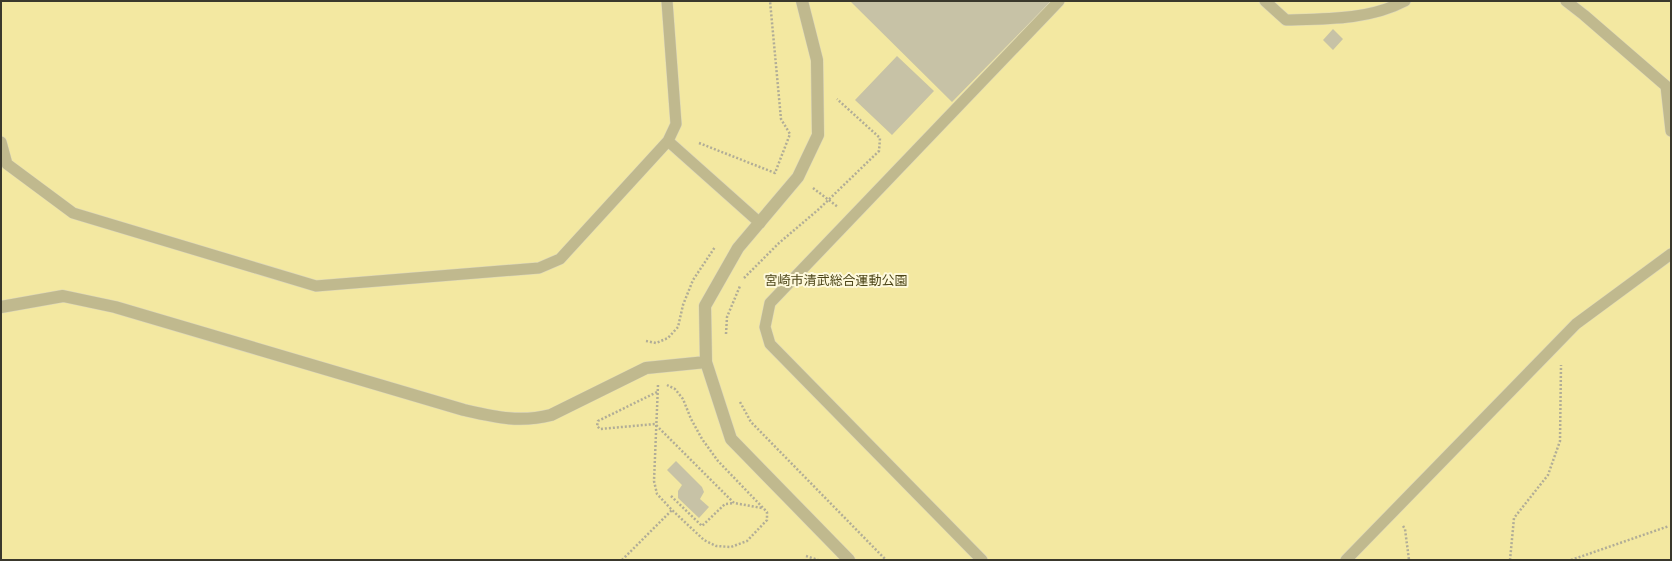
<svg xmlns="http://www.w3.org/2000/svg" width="1672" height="561" font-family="'DejaVu Sans','Noto Sans JP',sans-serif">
	<rect width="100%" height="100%" fill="#fef9dc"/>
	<path fill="#f3e8a1" d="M1,1h1670v559h-1670z"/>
	<path fill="#c7c2a6" d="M850,1h201l-99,101z
		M1333,29l10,10 -10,11 -10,-10z
		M897,56l37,35 -42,44 -37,-35z
		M676,461l26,26 2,5 -4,7 9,8 -10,11 -21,-20v-7l4,-6 -15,-15z"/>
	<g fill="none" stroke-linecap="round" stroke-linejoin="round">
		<defs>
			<path id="service" d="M1265,1l21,19c40,-1 83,0 119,-19
				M1566,1l18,14 82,71 5,45
				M668,141l92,82
				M1,142l6,22 66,49 243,73 223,-18 21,-9 108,-118 8,-17 -9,-123
				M982,560l-212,-216 -5,-17 5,-24 289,-302
				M1346,560l230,-236 95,-70"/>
			<path id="tertiary" d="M802,1l15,59 1,75 -20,42 -60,71 -33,58 1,56 25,77 118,121
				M1,307l62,-11 52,11 349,103c31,7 55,13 87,5l95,-47 60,-6"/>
		</defs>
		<use href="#service" stroke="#dbd6bc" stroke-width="12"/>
		<use href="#tertiary" stroke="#dbd6bc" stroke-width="13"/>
		<path stroke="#b1ad97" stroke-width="2.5" stroke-dasharray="2 2" stroke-linecap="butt" d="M699,143l76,30 15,-39 -9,-15 -11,-118
			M813,188l25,19
			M744,278l35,-35 40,-34 60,-58 1,-13 -43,-39
			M726,334l1,-17 13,-31
			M646,341l10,2 12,-5 10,-11 5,-22 10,-25 22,-33
			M658,385l-4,96 3,13 15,16 32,30 12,6 15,1 16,-6 20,-21v-8l-49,-51 -16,-22 -11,-20 -8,-20 -8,-10 -8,-4
			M657,392l-59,29 -1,5 3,3 55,-5 79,79 28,5
			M740,402l11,20 135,138
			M671,496l31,30 23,-22 9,-1
			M1403,526l2,3 4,31
			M806,556l12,4
			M622,560l50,-50
			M1510,560l4,-42 34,-43 12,-34 1,-76
			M1571,560l98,-34"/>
		<use href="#service" stroke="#c0b98e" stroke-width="11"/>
		<use href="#tertiary" stroke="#c0b98e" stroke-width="12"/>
	</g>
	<g text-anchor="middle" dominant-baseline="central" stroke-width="4" stroke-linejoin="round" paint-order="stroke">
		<g font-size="13" fill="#4c4518" stroke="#fef9dc">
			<text x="836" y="280">宮崎市清武総合運動公園</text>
		</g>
	</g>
	<rect width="1672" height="561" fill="none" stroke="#3a382c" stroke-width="4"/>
</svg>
